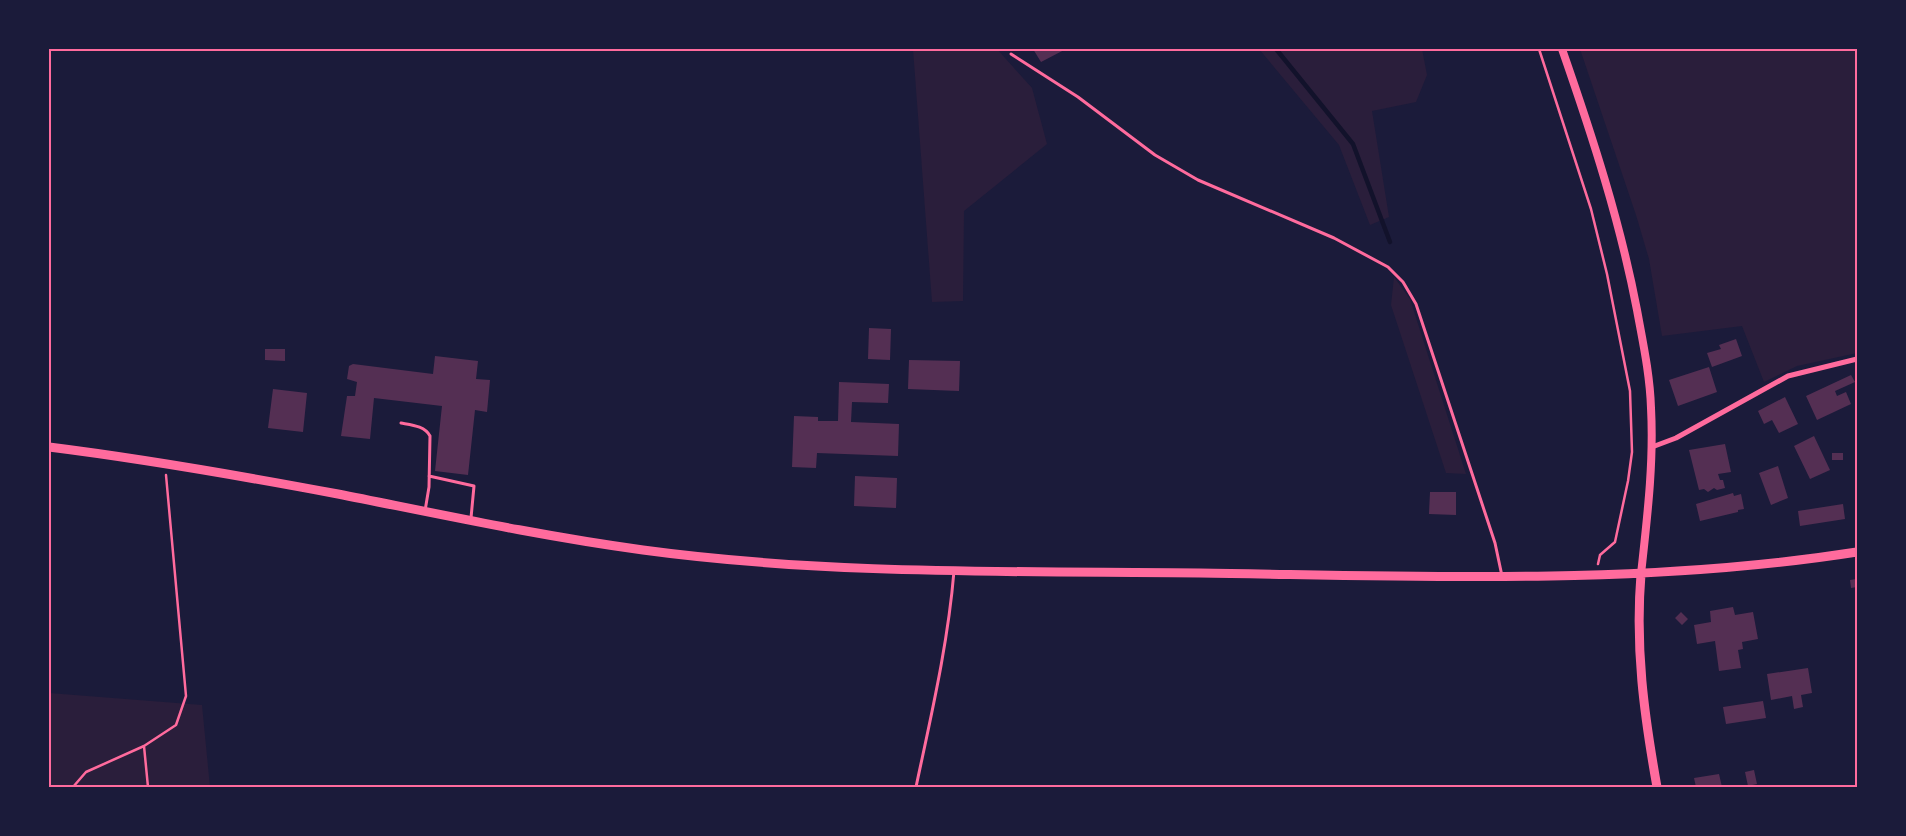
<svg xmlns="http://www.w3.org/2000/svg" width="1906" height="836" font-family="'IBM Plex Sans',sans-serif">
	<rect width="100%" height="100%" fill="#1b1b3a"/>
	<path fill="#2a1e3b" d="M913,49h84l35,39 15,56 -83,67 -1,90 -31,1z
		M1259,49h163l5,26 -11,27 -44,9 17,106 -19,8 -31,-80z
		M1580,49h277v304l-60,13 -33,16 -22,-56 -80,10 -13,-77 -13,-44z
		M1394,277l16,22 56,175 -20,-1 -55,-168z
		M49,693l153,12 8,82h-161z"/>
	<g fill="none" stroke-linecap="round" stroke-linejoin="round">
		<path stroke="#12122b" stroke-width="4.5" d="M1276,49l77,95 37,98"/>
	</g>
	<path fill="#542f53" d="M1033,49h33l-25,13z
		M869,328l22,1 -1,31 -22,-1z
		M1736,339l6,17 -30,11 -5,-14 14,-4 -2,-4z
		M265,349h20v12l-20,-1z
		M435,356l43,5 -2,18 14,1 -3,32 -12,-2 -7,65 -33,-4 7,-65 -68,-8 -4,41 -29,-3 6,-40h8l2,-14 -10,-3 2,-13 4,-2 80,10z
		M909,360l51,1 -1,30 -51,-2z
		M1709,367l8,25 -39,14 -9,-26z
		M1851,375l4,7 -20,9 2,5 9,-4 5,12 -34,16 -11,-24z
		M839,382l50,2 -1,19 -36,-1 -1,20 48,2 -1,32 -81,-3 -1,15 -24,-1 2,-51 24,1v4h20z
		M273,389l34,4 -4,39 -35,-4z
		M1785,397l13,27 -19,9 -7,-13 -8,4 -6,-13z
		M1814,436l16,34 -20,9 -16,-33z
		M1725,444l6,28 -13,2 2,6h3l2,8 -8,2 -3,-2 -6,4 -4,-3 -5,1 -10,-40z
		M1832,453h11v7h-11z
		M1778,466l10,32 -17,7 -12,-32z
		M855,476l42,2 -1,30 -42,-2z
		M1430,492h26v23l-27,-1z
		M1733,493l1,3 7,-2 3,15 -6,1v2l-38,9 -4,-17z
		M1843,504l2,15 -45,7 -2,-15z
		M1856,579l1,8 -6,1 -1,-8z
		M1733,607l2,8 18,-3 5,27 -16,3 1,7 -5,1 3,18 -22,3 -4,-30 -18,3 -3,-19 17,-3 -1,-11z
		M1681,612l7,7 -6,6 -7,-7z
		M1808,668l4,25 -11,2 2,12 -9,2 -2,-13 -21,4 -4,-26z
		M1763,701l3,17 -40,6 -3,-17z
		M1754,770l3,14 -9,2 -3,-14z
		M1719,774l3,13h-26l-2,-9z"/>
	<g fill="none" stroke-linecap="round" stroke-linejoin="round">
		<path stroke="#ff6b9d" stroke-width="2.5" d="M1539,49l52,160 16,65 23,117 2,61 -4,29 -13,61 -15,13 -2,9
			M144,746l32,-21 10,-29 -20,-221
			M73,787l13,-15 58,-26 4,41"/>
		<path stroke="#ff6b9d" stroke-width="3" d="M1011,54l67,43 77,58 43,25 136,58 54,29 15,15 13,22 79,239 7,33
			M401,423c11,2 24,3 29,13l-1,51 -4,24
			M429,476l45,10 -3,32
			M916,787c15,-71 32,-143 38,-216"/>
		<path stroke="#ff6b9d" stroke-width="5" d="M1652,447l24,-9 112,-62 69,-17"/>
		<path stroke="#ff6b9d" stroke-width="8" d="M1562,49c30,86 58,172 75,261 6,33 13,65 14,98 3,55 -4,111 -10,166"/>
		<path stroke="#ff6b9d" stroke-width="9" d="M49,447c96,12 193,29 289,47 101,20 202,42 305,56 184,25 372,21 557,23 219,3 440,13 657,-21
			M1641,574c-6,74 3,140 16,213"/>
	</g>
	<rect width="1906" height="836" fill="none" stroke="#1b1b3a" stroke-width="100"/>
	<rect x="50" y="50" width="1806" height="736" fill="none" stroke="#ff6b9d" stroke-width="2"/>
</svg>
